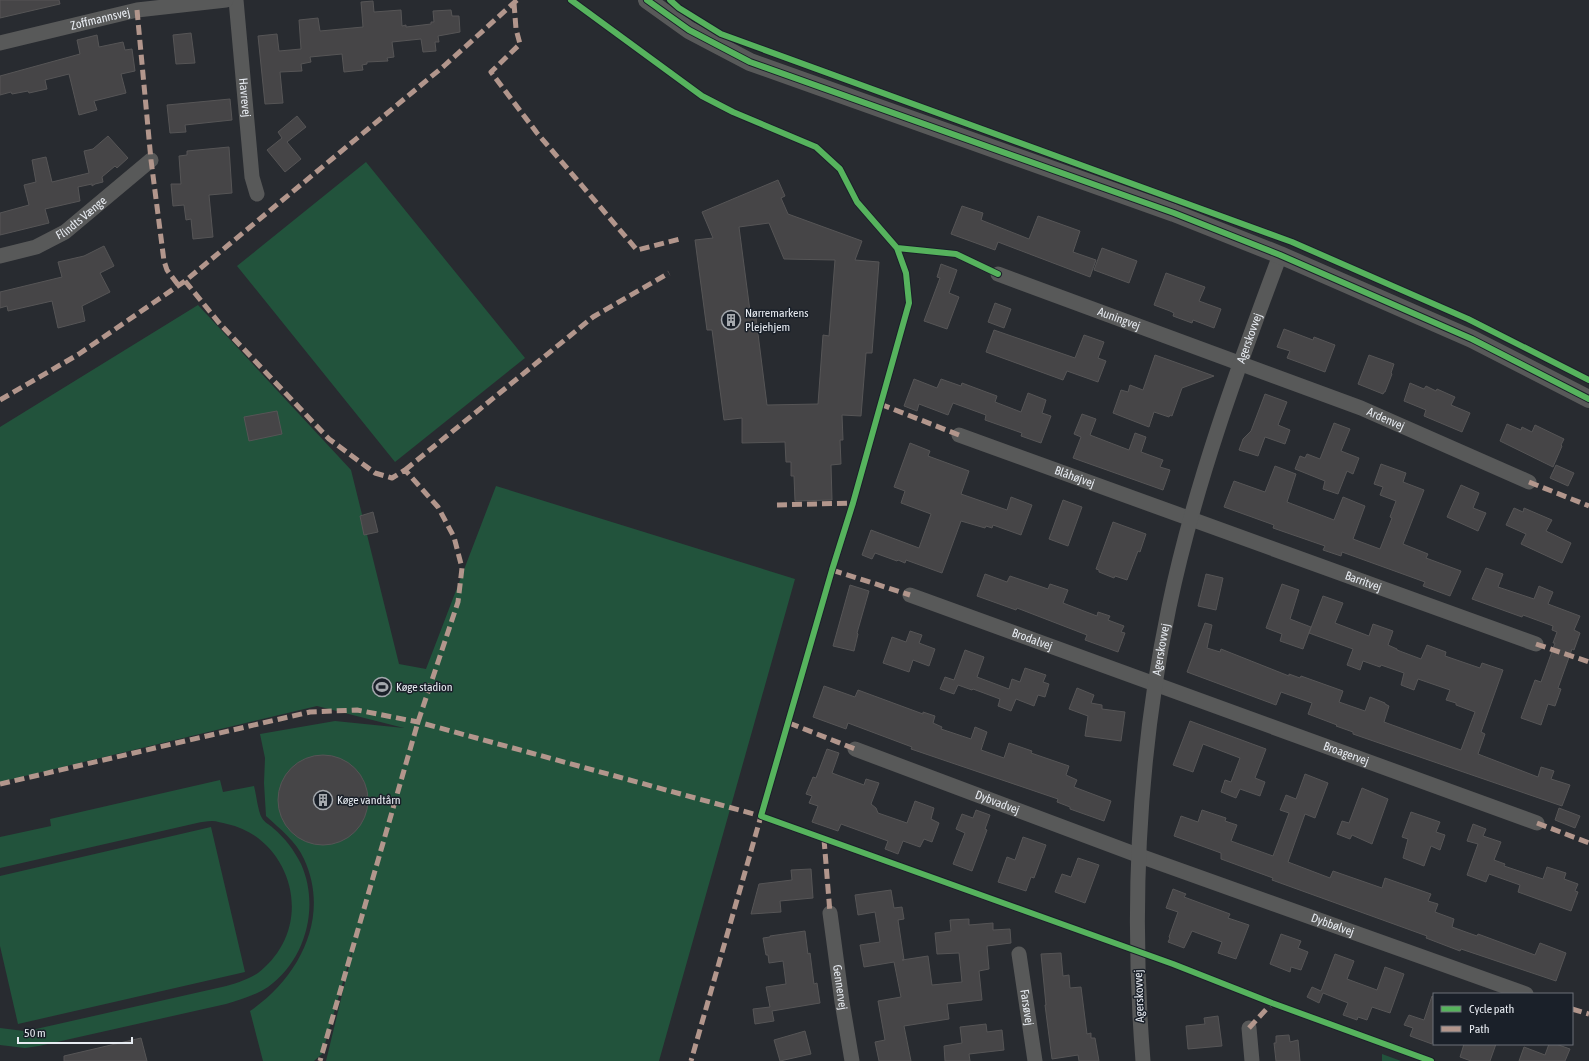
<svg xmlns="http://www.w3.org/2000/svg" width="1589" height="1061" font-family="'Asap Condensed',sans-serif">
	<rect width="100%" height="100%" fill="#282b30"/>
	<path fill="#22533c" d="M366,162l159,196 -130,104 -158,-196z
		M198,305l153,165 48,194 27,5 70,-183 299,93 -136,482h-333l30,-124 -34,117 -8,7h-51l-13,-50c49,-33 81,-94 54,-152 -8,-18 -24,-30 -38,-43l-2,-33 1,-25 -5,-24 75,-13 69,7 -87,-22 -317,76v-355z
		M220,780l3,12 31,-6c2,7 4,26 8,32 2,4 8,7 11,10 12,10 21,22 28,36 19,42 5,96 -33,123 -12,8 -28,13 -42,17l-187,42 -14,2 -25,-3v-17l24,3 12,-2 186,-42c12,-3 25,-7 36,-14 10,-8 18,-17 24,-28 26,-47 -2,-110 -55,-121 -5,-1 -10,-3 -15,-3 -5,0 -11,1 -15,2l-197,45v-31l51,-11 -1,-7z
		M211,827l34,145 -227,52 -18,-78v-70z
		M1382,1054l19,7h-19z"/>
	<path fill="#464547" stroke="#565556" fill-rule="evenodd" d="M0,0h59l1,4 -60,14z
		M373,1l1,11 27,-2 1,16 4,-1v2l25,-3v-2h3l-1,-11 18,-1 1,6h7l1,16 -22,4 1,6h-4l1,9 -13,1 -2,-13 -29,3 2,15 -7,1 1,3 -21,1v2l-5,1 1,5 -19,2 -2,-18 -32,3 1,5 -10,2 1,7 -22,1 3,31 -18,1 -7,-68 19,-2 2,17 22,-2 -2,-29 19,-2 2,13 43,-4 -2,-25z
		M191,33l4,30 -19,1 -3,-29z
		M97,35l2,12 24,-5 2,8 7,-1 3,22 -14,3 5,19 -32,8 3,9 -18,5 -10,-41 -24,6 2,9 -18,4 -1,-2 -16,3 -1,-2 -11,3v-19l80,-22 -3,-14z
		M230,99l2,21 -47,5 1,7 -16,1 -3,-28z
		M297,116l9,11 -19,15 14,17 -16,13 -18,-22 15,-12 -4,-6z
		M108,136l20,22 -11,10 -2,-2 -13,11 1,5 -8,2 -3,2v-2l-14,3 2,14 -35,8 4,14 -49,12v-22l29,-8 -5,-20 12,-3 -4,-22 14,-3 6,25 37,-9 -5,-22 9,-2z
		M229,147l3,46 -23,2 4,42 -20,2 -2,-20 -5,1 -2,-15 -11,1 -2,-22h10l-2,-28 8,-1v-4z
		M778,180l7,16 -4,2 7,16 74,27 -7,19 24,2 -7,91h-6l-5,63 -19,-1 1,25h-3l1,24 -10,1 1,35 -37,1 -1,-25h-3v-14h-5l-1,-20 -43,1v-25l-18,2 -12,-90h-5l-12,-90 18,-2 -11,-26zM769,223l15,36 51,1 -6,76 -6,-1 -5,69 -51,1 -12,-95 -5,1 -11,-84z
		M962,206l21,7 -2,7 48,19 9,-23 42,15 -7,21 23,8 -6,17 -92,-35 -3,8 -44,-16z
		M104,246l10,20 -14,7 10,19 -28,14 3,15 -27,7 -6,-27 -44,10 -1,-5 -7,2v-16l62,-15 -4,-15 26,-6z
		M1102,248l35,13 -8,22 -35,-13z
		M941,264l16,6 -8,23 10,4 -12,32 -23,-8 16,-43 -3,-1z
		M1166,273l39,14 -6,14 22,8 -7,19 -21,-8 -1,3 -19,-7 1,-3 -4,-2 -16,-6z
		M995,303l16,6 -7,19 -16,-6z
		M1284,329l29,11 1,-3 21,8 -10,27 -38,-14 3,-7 -13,-4z
		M994,330l81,28 9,-23 20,7 -6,16 8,3 -8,21 -31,-11 -4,9 -77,-28z
		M1155,355l59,21 -32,12 -10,28 -2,-1 -1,2 -15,-5 -5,15 -36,-14 8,-23 7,2 2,-7 13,5z
		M1369,355l25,9 -3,9 1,1 -7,18h-1l-1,2 -25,-10z
		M914,379l23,9 4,-9 20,7 1,-3 35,13 -2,6 26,10 7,-19 18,7 -4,13 9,3 -10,27 -20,-7 1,-3 -37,-13 1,-5 -33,-12 -5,12 -29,-11 -2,7 -13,-5z
		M1410,383l14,6 2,-3 10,5 1,-2 18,8 -4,8 19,8 -8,19 -38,-16 2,-6 -22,-9z
		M1265,394l22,8 -9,23 12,5 -5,14 -20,-7 -7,19 -19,-6 4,-11 8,-8z
		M277,411l5,23 -33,7 -5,-24z
		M1082,414l14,5 -6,16 39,15 6,-17 11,4 -5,15 22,8 -3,7 10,3 -7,20 -90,-32 8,-21 -7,-3z
		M1334,423l16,6 -9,22 18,7 -6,16 -6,-3 -9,23 -15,-5 2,-8 -30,-12 5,-13 5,2 2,-4 13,5z
		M1507,424l14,6 1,-3 10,5 3,-7 29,14 -3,6 1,1 -9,21 -53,-26z
		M910,443l20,8 -2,5 41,15 -8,23 46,16 4,-13 21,8 -11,30 -28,-10 -1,3 -6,-2 -1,2 -24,-7 -19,52 -36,-13 -1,3 -7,-3 -1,1 -22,-8 -3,6 -10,-4 9,-25 48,18 12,-34 -30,-11 4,-12 -11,-4z
		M1381,464l25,9 -3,9 21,8 -21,54 25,10 -2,4 35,13 -11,25 -27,-10 2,-4 -83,-30 -1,4 -18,-6 2,-4 -52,-18 1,-3 -50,-18 10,-26 31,11 10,-26 21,8 -9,28 47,18 9,-23 22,9 -12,33 27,10 12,-31 -2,-1 6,-16 -16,-6 3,-8 -9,-3z
		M1556,465l18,8 -6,13 -18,-8z
		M1461,485l18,8 -6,15 13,5 -8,18 -31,-14z
		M1063,500l19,7 -14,39 -19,-7z
		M1514,508l9,4 1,-4 28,12 -6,11 25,12 -9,20 -41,-19 5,-10 -20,-9z
		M373,512l5,20 -14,3 -4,-19z
		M1113,522l33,12 -6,18 -2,-1 -11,29 -12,-4 -1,2 -15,-6v-2l-3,-1z
		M1486,568l17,6 -5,13 36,12 5,-13 2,1 12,5 -5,12 32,12 -6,14 6,3 -6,17 -2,-1 -14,39 3,1 -6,17 -7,-2 -7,21 -20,-7 14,-38 6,2 14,-39h-2l4,-11 -5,-2 1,-4 -30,-11 -1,2 -50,-18z
		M985,574l22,8 3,-6 38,13 2,-5 18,6 -5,13 34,13 1,-4 12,4 -2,4 16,6 -3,6 4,1 -7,19 -33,-12 2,-5 -70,-27 -1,2 -39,-14z
		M1206,574l17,4 -7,32 -18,-4z
		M1282,584l17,6 -9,29 21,8 -8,22 -23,-8 2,-7 -16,-6z
		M850,585l19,6 -12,42 1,1 -4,17 -21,-5z
		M1323,596l20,7 -8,20 34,13 4,-12 20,7 -5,14 9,4v1l24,9 6,-14 19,7 -1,4 35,12 2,-5 21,7 -22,62 4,2 -7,20 60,23 3,-10 13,4 -3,8 19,6 -8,21 -209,-72v-2l-17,-6 1,-1 -29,-11 4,-11 -31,-11 -5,13 -89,-33 18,-49 7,2 -5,23 13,4 1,-3 68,27v-2l11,4 1,-2 42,15 -4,11 26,9 5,-14 15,6v1l4,2 -5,16 77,28 14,-38 -19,-7v-2l-10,-3 4,-10 -32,-11 -4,11 -13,-5 3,-12 -23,-8 -1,2 -17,-6 -3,9 -13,-5 6,-16 -44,-16z
		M910,631l12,4 -3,8 16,6 -6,17 -16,-6 -4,12 -26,-9 9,-26 14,5z
		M965,650l19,7 -7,20 32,12 3,-10 8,3 5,-14 21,7 -3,7 6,2 -4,13 -7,-2 -4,11 -18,-7 -5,12 -13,-5 2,-7 -27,-10 -1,1 -14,-5 -4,9 -14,-5 5,-12 9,3z
		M824,686l31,11 3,-7 65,24v-2l12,4 -2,7 9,4 -1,2 30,10 4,-12 12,5 -6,18 23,8 5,-15 23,8 -1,2 38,13 -3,9 11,5 -3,7 37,14 -7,20 -34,-12v-2l-13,-5 1,-3 -147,-50 1,-2 -64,-24 -2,6 -33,-12z
		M1077,688l17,7 -3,8 11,2v4l23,3 -4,29 -36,-5 3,-20 -19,-7z
		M1190,721l76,28 -11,29 10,4 -5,14 -20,-7 -4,9 -15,-6 4,-12 6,2 9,-24 -37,-14 -10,28 -20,-7z
		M827,749l12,4 -7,20 32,12 2,-6 13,4 -8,21 5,4 2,5 29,10 8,-22 19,7 -3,11 8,4 -7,19 -8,-3 -4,8 -17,-6 -5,13 -13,-5 3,-8 -47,-17 -3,7 -26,-9 6,-16 -9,-3 3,-7 -6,-2 7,-17 3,1z
		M278 800a45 45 0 1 1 90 0a45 45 0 1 1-90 0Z
		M1305,774l23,9 -13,35 -10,-4 -17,48 42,16 3,-7 49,17 3,-10 46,16 -3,7 10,3 -3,8 19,7 -2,8 25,9 1,-2 57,21 5,-12 26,10 -10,28 -95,-32 -1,2 -34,-13 1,-2 -155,-56 1,-2 -52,-19v-6l-47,-17 7,-20 17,6 4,-12 24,8 -1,3 12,4 -6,16 42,15 16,-43 -9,-3 6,-15 10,4z
		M1362,788l26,11 -16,45 -20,-9 -2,4 -13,-5 5,-13 7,2z
		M1559,808l21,8 -5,12 -20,-8z
		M976,810l14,5 -5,14 2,1 -15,41 -19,-7 12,-31 -9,-4 6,-15 11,4z
		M1411,812l29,10 -4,10 9,3 -5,15 -9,-4 -7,20 -21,-8 5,-19 -6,-2z
		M1473,824l13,5 -3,7 18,6 -7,18 11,4 -1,2 39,13 4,-12 19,6 -2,6 14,5 -3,7 3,1 -7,19 -53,-19 2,-7 -31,-11 -3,8 -19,-7 11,-31 -11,-3z
		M1023,837l23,8 -12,33 -3,-1 -5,14 -28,-9 9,-25 8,3z
		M1078,858l21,7 -14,38 -30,-11 7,-18 9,3z
		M811,869l2,29 -33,3 1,11 -30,2 8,-30 33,-4 -1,-10z
		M1173,889l13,5 -2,3 46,17 -2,4 21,7 -13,34 -18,-6 4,-11 -30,-11 -8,17 -16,-6 2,-4 -1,-1 9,-25 -12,-4z
		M891,890l3,18 8,-1 2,12 -6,1 6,40h-2l26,-4 4,29 30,-3 -3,-29 -22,1 -2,-21 16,-2 -1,-11 19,-1v6l24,-2v7l17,-1 1,14 -24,3 2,23 -10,2 3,29 -35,4 2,15 -45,7 7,35h-32l-4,-19 10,-2 -7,-39 23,-4 -7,-35 -30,5 -4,-22 20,-3 -5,-30 -17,3 -3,-20z
		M805,931l3,23 2,-1 4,31 3,-1 3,20 -48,8 2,10 -19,3 -2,-15 17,-2 -4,-20 20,-3 -3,-23 -14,2 -1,-8h-2l-3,-17 7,-1v-1z
		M1281,934l20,7 -3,7 10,4 -7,18 -10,-3 -1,5 -20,-8z
		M1061,953l2,23 6,-1 1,13 11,-1 6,47 4,-1v5h4l4,23h-20l-1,-6 -26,4 -7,-54h1l-5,-51z
		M1335,954l19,7 -7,18 30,11 8,-23 19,7 -14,39 -18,-6 -5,13 -9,-3 -1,3 -14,-5 5,-12 -25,-10 -4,10 -12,-6 5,-10 9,4z
		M1432,996l2,1v40l-2,7 -22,-8 3,-8 -9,-3 5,-10 15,5z
		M1218,1016l4,30 -34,3 -2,-23 19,-2 -1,-6z
		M986,1024l1,8 15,-2 2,20 -35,4 1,7h-25l-1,-15 18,-3 -2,-16z
		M805,1031l6,23 -31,7 -6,-21z
		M1289,1035l1,7 8,-2 2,21h-24l-2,-18h2v-7z
		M141,1038l6,23h-83v-5z
		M1464,1044h32l-6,17h-19l-11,-4z
		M1549,1044h7l14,5 -5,12h-46l5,-14 21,8z"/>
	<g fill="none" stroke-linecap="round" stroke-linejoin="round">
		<g stroke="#585959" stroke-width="15">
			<path id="s1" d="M236,0l16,177 5,17"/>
			<path id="s2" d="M0,43l137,-33 89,-10"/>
			<path id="s3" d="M0,256l36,-9 29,-15 86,-72"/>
			<path id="s4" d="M998,274l363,134 168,74"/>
			<path id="s5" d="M959,435l577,209"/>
			<path id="s6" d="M910,595l627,228"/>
			<path id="s7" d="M855,749l285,107 386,138"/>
			<path id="s8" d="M830,913l12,89 10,59"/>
			<path id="s9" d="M1019,954l16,107"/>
			<path d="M1249,1028l3,33"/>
			<path id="s10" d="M1143,1061c-12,-151 -5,-305 26,-454 25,-120 68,-237 111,-352"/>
		</g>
		<path stroke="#585959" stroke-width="18" d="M647,0l42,30 61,32 424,151 106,42 192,84 117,60"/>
		<path stroke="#b2968c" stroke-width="5" stroke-dasharray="10 5" stroke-linecap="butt" d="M514,3l2,26 4,15 -29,28 46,61 100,117 43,-11
			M137,10l14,150 13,101 3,9 12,16
			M185,281l35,43 109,115 46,34 17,5 13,-8 33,37 16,30 8,31 -4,34 -40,120 -98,339
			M0,400l79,-46 106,-73 259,-215 73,-66
			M880,404l79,31
			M405,470l188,-153 76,-44
			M1529,482l60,24
			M777,505l76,-2
			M832,570l78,25
			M1536,644l53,18
			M789,723l66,26
			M0,784l310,-72 47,-2 61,12 343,94 -70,245
			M1537,823l52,20
			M824,839l6,74
			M1572,1009l17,5
			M1249,1028l23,-25"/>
		<defs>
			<path id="cycleway" d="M571,0l131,96 31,16 83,35 24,22 17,33 40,46 9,25 3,30 -56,200 -21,67 -71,246 412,148 99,39 159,58
				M647,0l42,30 61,32 424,151 106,42 192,84 117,60
				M670,0l9,8 42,26 571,208 176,77 121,61
				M897,248l59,6 42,20"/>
		</defs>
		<use href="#cycleway" stroke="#1a2029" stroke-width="8"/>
		<use href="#cycleway" stroke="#56b35d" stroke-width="6"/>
	</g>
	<defs>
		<symbol id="building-ring" viewBox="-11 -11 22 22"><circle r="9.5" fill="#1a2029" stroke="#a4a8ad" stroke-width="1.5"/><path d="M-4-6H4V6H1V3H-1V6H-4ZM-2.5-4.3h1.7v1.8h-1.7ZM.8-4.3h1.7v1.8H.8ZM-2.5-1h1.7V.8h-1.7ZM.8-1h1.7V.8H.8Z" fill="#a4a8ad"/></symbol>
		<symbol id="stadium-ring" viewBox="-11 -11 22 22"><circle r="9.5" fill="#1a2029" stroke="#a4a8ad" stroke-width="1.5"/><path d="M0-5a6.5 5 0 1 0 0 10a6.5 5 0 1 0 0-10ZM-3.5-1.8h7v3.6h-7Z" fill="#a4a8ad"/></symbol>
	</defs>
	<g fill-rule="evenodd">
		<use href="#building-ring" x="720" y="309" width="22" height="22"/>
		<use href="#stadium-ring" x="371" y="676" width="22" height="22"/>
		<use href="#building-ring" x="312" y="789" width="22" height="22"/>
	</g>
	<g text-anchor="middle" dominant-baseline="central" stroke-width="3" stroke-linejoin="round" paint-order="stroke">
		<g font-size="12" fill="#e7ebf1" stroke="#1a2029">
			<text stroke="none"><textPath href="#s2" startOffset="103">Zoffmannsvej</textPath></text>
			<text stroke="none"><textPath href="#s1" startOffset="98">Havrevej</textPath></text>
			<text stroke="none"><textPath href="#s3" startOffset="91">Flindts Vænge</textPath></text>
			<text stroke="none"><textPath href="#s4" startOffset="129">Auningvej</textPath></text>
			<text stroke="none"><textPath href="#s10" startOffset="737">Agerskovvej</textPath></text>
			<text stroke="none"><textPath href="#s4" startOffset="414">Ardenvej</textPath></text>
			<text stroke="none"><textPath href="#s5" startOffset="123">Blåhøjvej</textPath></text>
			<text stroke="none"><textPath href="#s5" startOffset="430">Barritvej</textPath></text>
			<text stroke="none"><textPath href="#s6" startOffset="130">Brodalvej</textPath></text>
			<text stroke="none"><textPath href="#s10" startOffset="413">Agerskovvej</textPath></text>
			<text stroke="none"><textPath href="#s6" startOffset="464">Broagervej</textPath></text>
			<text stroke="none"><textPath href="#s7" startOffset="152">Dybvadvej</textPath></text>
			<text stroke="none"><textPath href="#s7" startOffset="509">Dybbølvej</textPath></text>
			<text stroke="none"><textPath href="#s8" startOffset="75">Gennervej</textPath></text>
			<text transform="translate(1139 996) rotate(-92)">Agerskovvej</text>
			<text stroke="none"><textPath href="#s9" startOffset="54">Farsøvej</textPath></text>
		</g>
		<g font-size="12" fill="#e7ebf1" stroke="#1a2029" text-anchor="start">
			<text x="745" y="313">Nørremarkens<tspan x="745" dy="14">Plejehjem</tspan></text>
			<text x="396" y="687">Køge stadion</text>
			<text x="337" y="800">Køge vandtårn</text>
		</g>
	</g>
	<rect x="1433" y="993" width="140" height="52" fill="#1a2029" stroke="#6c7179"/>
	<rect x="1441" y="1006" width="20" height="6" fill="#56b35d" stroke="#6c7179"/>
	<text x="1469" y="1013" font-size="12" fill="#e7ebf1">Cycle path</text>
	<rect x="1441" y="1026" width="20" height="6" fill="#b2968c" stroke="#6c7179"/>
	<text x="1469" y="1033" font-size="12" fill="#e7ebf1">Path</text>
	<path d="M18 1037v6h114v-6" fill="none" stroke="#e7ebf1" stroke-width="2"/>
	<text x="24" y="1037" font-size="12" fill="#e7ebf1" stroke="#1a2029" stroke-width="3" paint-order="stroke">50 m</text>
</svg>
